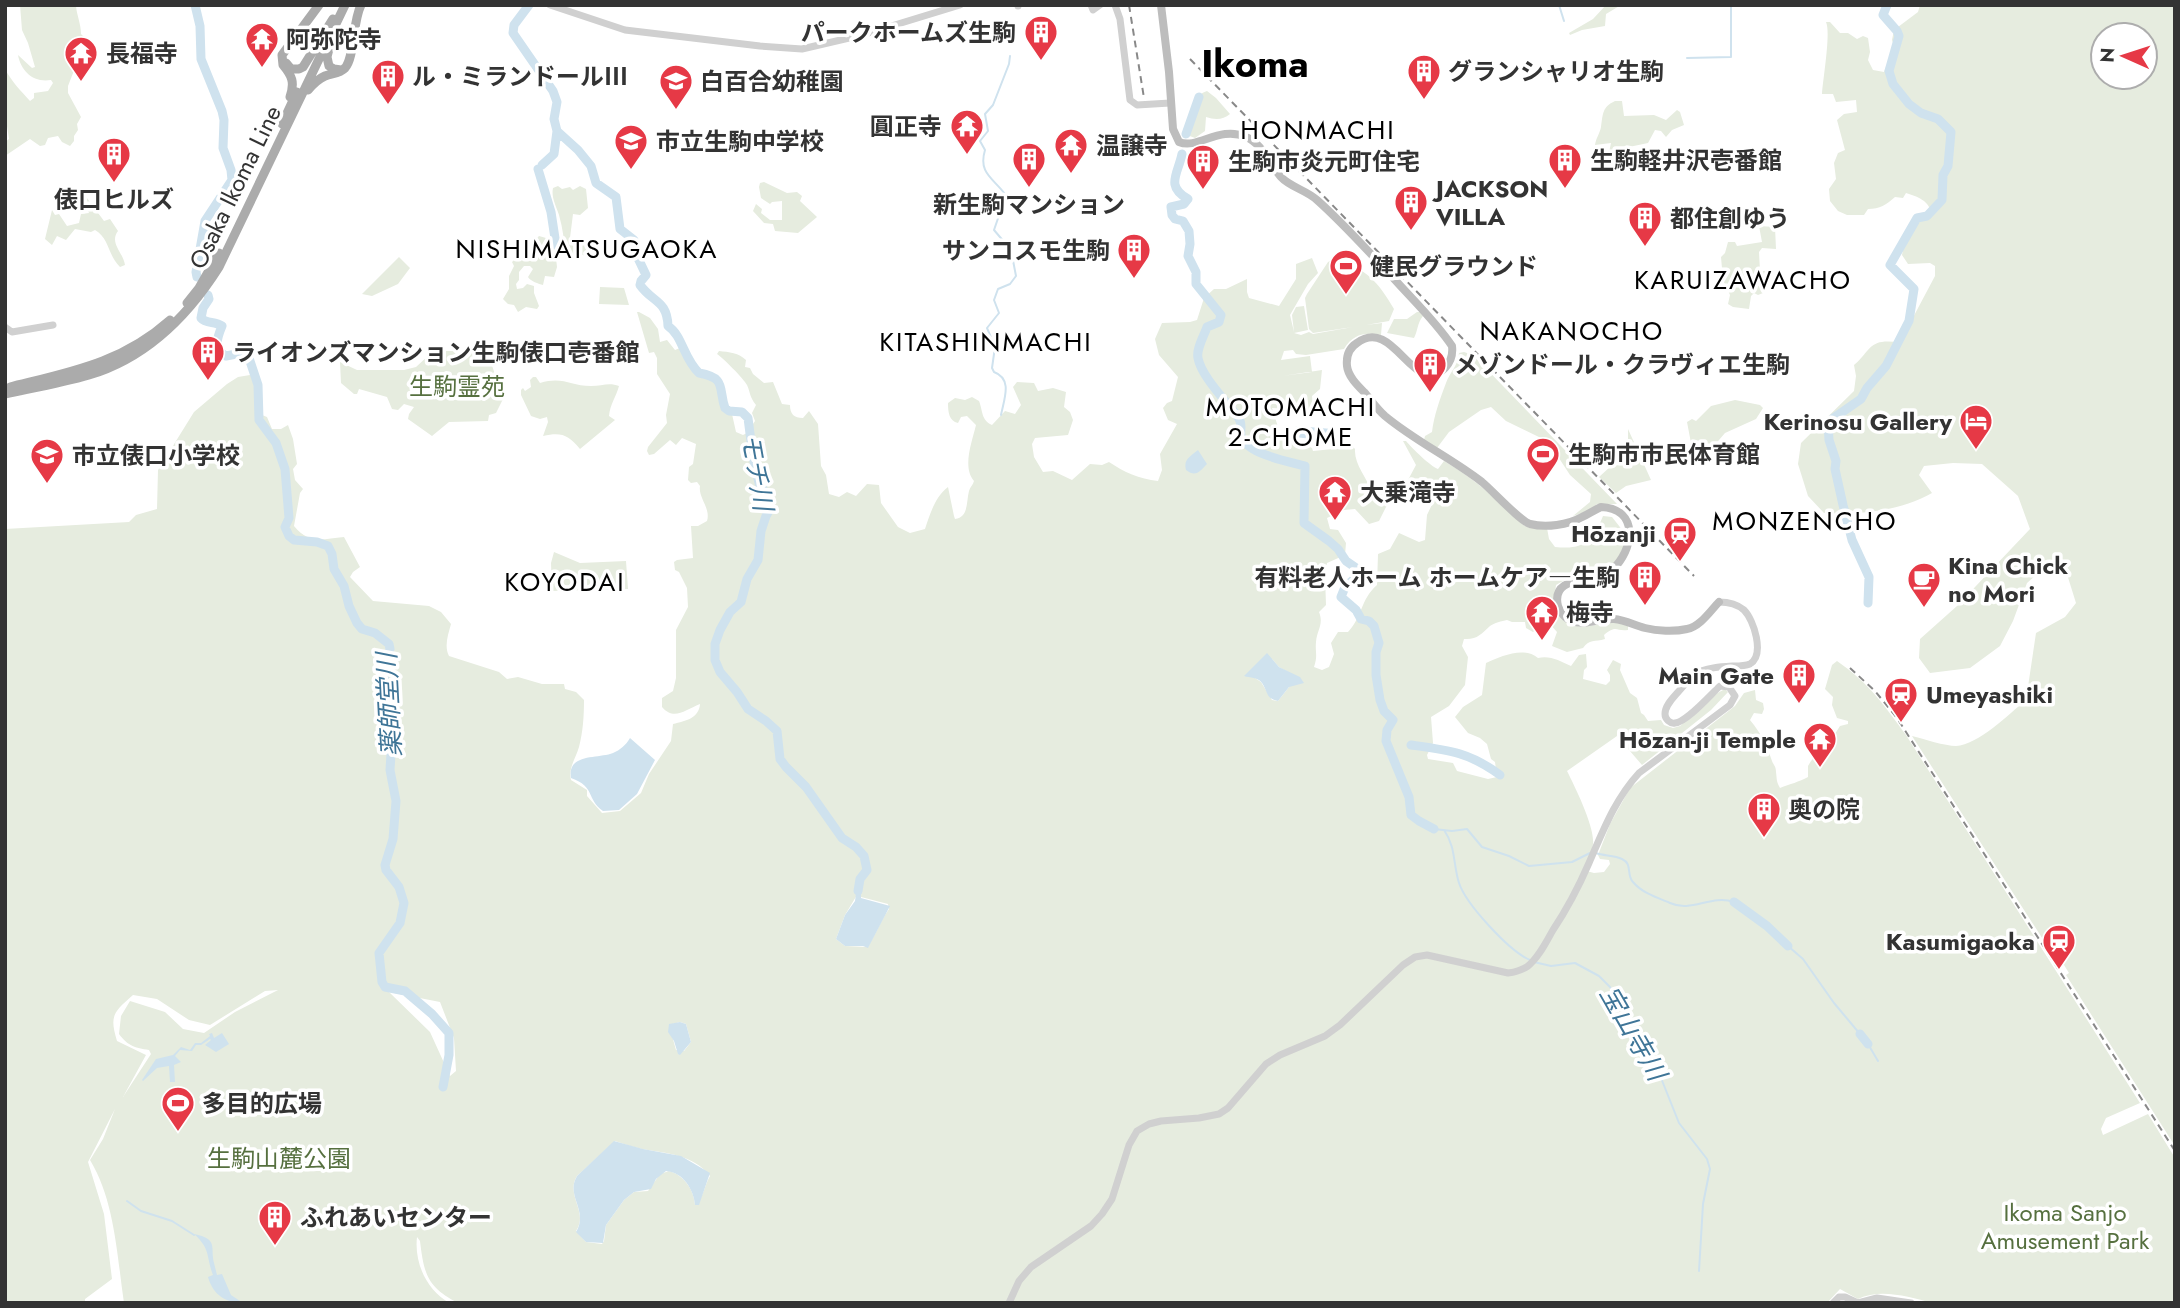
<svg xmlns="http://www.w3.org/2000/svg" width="2180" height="1308" font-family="Jost,'Noto Sans JP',sans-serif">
	<rect width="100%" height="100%" fill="#fff"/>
	<path fill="#e6ecdf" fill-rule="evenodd" d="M20,5l56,1c1,10 5,18 5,28l5,5 1,4 -8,7 -4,18 -7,18v7l13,24 -4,7 1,6 -4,6v5l-4,5 -8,-4 -4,-6 -10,2 -3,7 -5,1 -10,-7 -25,17v-14l4,-3 -4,-26v-44c7,13 16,22 25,32l4,-3v-5l14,-2 5,-8 -2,-3c-18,3 -30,-9 -33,-25l14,13 3,-1 -7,-24 -6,-13z
		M1606,5h15l-15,9 -1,12 -23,4 -12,5 -1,-2 24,-14z
		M1920,5h255v1141l-109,-171 3,-2 -10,-16 -4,1 -143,-222c12,3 33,10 44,10 22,-1 53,-32 70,-46l10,-67 29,-16 11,-14 -10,-32 -14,-10 -25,22 -14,38 -13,25 -30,22 -40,5 -11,-15 1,-19 37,-33 73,-77 -12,-33 -36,-32 -29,-1 -29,3 -5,9 13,18c-31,18 -73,22 -108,20l-16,-17 -10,-32 3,-21 53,-52 2,-15 -2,-11c10,-7 15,-22 28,-23 5,-1 12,0 18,0l35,-66v-10l-5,-3 -22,1 -6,-9 2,-10 14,-26 14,-4c-3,-15 -14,-18 -26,-22l-3,5 -8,-1c-9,8 -15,12 -27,12l-4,6h-17l-9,-4 -8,-10 -1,-12 7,-10 -2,-16 4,-10 7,-3 -8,-30 7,-6 13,-2 -1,-12 -20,2 -3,-8h-11c1,-15 9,-62 4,-72h4l10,11h8l9,6 6,-3 5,2 2,14 -2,8 5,10 11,2 10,-26 -2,-6 2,-10 24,-18zM2103,35h42v42h-42z
		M1207,91l9,7 14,16c-7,6 -15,6 -24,3l-1,14 -10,7 -8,-3c1,-6 4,-12 5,-19 2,-12 1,-20 15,-25z
		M1615,101h7l2,15 30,-1 12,5 11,-10 3,2 4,13 -12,5 -6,7 -5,-6 -6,-1 -7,13 -19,4 -2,10 -20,5 4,-19 -16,2c1,-7 5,-12 6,-18 2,-13 1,-20 14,-26z
		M764,182l23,11 10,-1 5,4 -2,5 17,16 -19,16 -23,-2 -2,-7 -9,-1 -11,-12 3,-7 6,5 -1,4 9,7h12v-19l-10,1 -2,2 -9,-6 -2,-11 1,-4z
		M558,186l4,3 8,-2 3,3 7,-4 6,3 2,19 -8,7 -7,-1 -3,24 22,2 -1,4 3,10 -7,2 -9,-2 -13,5c0,-15 -2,-30 -6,-44 -3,-9 -8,-18 -6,-27z
		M84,194l20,27 6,-2 8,12c-9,12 5,21 7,34l-5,2c-13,-13 -10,-28 -25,-37l-4,2 -16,-3 -9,11 -9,-4 -5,9 -7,-6 7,-29 3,5 4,-1 8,12 12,-3 2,-9 8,-1 -7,-17z
		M1759,226l16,1 1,22 -14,-1 -3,4 1,19h9l-6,22 -5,2 -4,-2 -3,3 -2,13 -16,-2 -5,-3 2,-9 -7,-15 -2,-23 4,-4 3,-11h7l2,4 25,-4z
		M539,236l7,2 6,7 6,1 2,4 -9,4 5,4 1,9 -3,10 -9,-1 -2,9c-4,-1 -13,-4 -15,-8l5,-8 -3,-3h-6l-5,6v8l-3,4 1,5 6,-1 4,-4 7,2v7l5,13 -2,3 -11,-2 -8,5 -4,-7 -6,-1 -5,-5 6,-10v-13l5,-10 -2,-4 9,-8 -2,-7 8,-5h6z
		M399,257l11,11 -12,16 -26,12 -10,-2z
		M1337,257c31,15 40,23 57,52l-5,12 -23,4 16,-2 -1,12c-16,-3 -28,-1 -37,14l-38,6 -10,-1 -3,-4 -9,1 -3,9 29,-4 2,16 -30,4 40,-6 -2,19 -8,7 1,11 -5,3 -36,-2 6,19 -4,8 8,5 7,-3 23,11 1,3 20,-2 4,-12 6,-2 12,14c-1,16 12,28 17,44l9,1 6,11 -8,16 -10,3 -14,-15 -11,1 -17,8 3,11 8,1 8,13 -1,12 -18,8 -2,13 1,29 -7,7c5,12 -2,18 -3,30 -1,10 2,14 -2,25l8,3 7,-3 5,-13 -3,-11 7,-11h10c15,-16 12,-32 29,-47l1,-31 12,-5 9,-16 20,9 6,-2 2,-25 11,-23 -8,-4 -4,-6 -9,2 -9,-4 8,-15 -13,-24h3c6,7 24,25 32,28l6,-8c29,17 55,39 78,63l5,3 20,1 2,11 6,8c13,1 27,2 34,-10h12l-1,-14 3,-7 9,1 15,19c-15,52 -37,28 -71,49 -4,24 3,44 32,41 7,0 15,-3 23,-4 5,0 11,2 17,3v5c-12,2 -11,-6 -24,5l1,4c-10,3 -16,0 -22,9l-16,4 -15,-6 5,-14 -8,-9 -9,3 -7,6 -7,-4 -1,-6h-13l-5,-2c-5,1 -13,3 -17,6 -9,8 -13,14 -26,13l-2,7 6,11 -3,28 -16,21 -18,11 2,26 -6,12 1,4 25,4 4,8 31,8 9,-2 -2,-15 -4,-3 -4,-15 -7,-6 -12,-5 -13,-16 8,-10 19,-12 4,-32c15,-7 38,-17 52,-5 12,-3 22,3 33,8l8,-11 7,-1 1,13 -3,3 -1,9 23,6 4,-4v-6l-3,-5 6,-10 8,4 -1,6 10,23 7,5 4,15 3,2 4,6 13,-1 3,5 9,3 7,-2 30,-29 15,-8 3,3 -17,18 -69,55 -25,-29 -50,35c8,16 28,56 26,73 -1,9 -6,18 -10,26l11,3 10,-1 6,-8 -1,-4 -9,-1 -2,-4 12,-31 20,-36 105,-82 9,-13 11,-3 1,10 7,3 1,6 -2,5 -8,-1 -4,7c12,15 16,23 22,41 2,5 4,5 4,11 1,7 0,9 4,16 10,-4 19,-6 28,-11v-11l3,-5 22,-24 7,-11 8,-2v-3l-11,-3 -5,-13 1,-8 -8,-8 7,-24 5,-4c32,22 47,44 69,74l234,368 -34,15 -5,11 2,6 45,-21 27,44v145h-242c-25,-6 -52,-15 -75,-4l-18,-10 -13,14h-1369c-31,-16 -34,-29 -38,-62l-3,-4c-3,26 10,54 33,66h-326c-7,-47 -9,-102 -34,-143l13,-21 12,-30 -27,53 16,52 8,65 -27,20v4h-80v-774l124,-7 7,-7 21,-6 1,-39 36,-58 33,-28 11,-7 12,-2 9,5 2,4 1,31 5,2 5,12h9l7,-4 5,14 4,25 -4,5 2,11 8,9 -3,4 -6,33c16,19 28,13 50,11l16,30 -7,5 -3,5 23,24 56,5 12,6 10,12c-3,11 -7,22 -2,32l50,16 8,7 11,-2 24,7h22l1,5 11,3 8,8c0,16 -1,32 -5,47 -3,11 -11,21 -8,33l16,10v6l15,17 18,-2 21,-18 8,-19 22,-33 2,-17c13,-3 26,-6 27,-20 -15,6 -26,17 -38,3v-9l11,-7 3,-13v-48l12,-23 -1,-19 -8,-16 -4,-2 -1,-8 3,-2 16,-2 -2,-32h7l9,-5c4,-13 -9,-23 -7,-35l-3,-4 -6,1 -3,-3 1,-13 4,-3 3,-20 -14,-6 -6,7 -6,-5 -16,14 -5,1 -2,-4 1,-4 19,-24 -1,-8 4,-21 -13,-20v-16l-3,-6 -5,1 -12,-41h2l11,6 8,11 2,13 7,-2 8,10 5,-2 17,26 20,9 4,7 -2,8 3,12 10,4 4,18 7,3 4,-2 8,-12 -3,-8 4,-8c-7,-9 -5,-11 -9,-20 -3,-6 -25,-28 -30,-31l2,-3c10,1 20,2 27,9l-1,7 5,1 3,6 11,9 9,-1 9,22 8,1c0,9 4,13 13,13l6,-7 9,13 3,42 5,9 3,19 10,3 8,-5 9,4 11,-12 12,1 2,18 17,24 12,6 15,-4c5,-15 10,-32 23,-42l6,29 1,3c14,-2 11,-17 14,-28 1,-4 4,-6 5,-10 -12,-14 -2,-39 2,-56l-9,-9 -6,1 -3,6c-9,-2 -10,-11 -10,-20l7,-5 10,2 7,-3 7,4c4,10 2,19 13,24l13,-14 10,3 6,-9 -8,-18 4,-5 17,1 4,8 15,-3 13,4 -2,15 6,5 3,8 -5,15 -33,3 -3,6 2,13 9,15 10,-1 19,9 18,-16 12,1 7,-3c15,10 30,17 49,19l4,-11 -2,-16 17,-30 -9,-4 -5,-12 4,-5 5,-2 6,-24 -19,-22 -4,-16 7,-16 28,-1 7,-2 7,-22 10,-9h12l21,-10v13l2,6 30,8 17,-27v-15l16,-6 6,15 -10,11 -18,31 4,17 -2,-17 4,-8 8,-1 4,24 -14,3 7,2 8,-3 4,2 40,-7 -40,6 -4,-4 -4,-31 2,-4 21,-32zM1272,659l7,8 14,8 -4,12 -11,14 -6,-1 -11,-18 -6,-4zM860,890l1,7 27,7 1,5 -4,6 -17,32 -23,-1 -9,-7 9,-24zM278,990l-43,22 -31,21 -21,-4 -18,-17 -35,-11 -9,15 -2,18c9,12 16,14 30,16l2,4 -28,43 23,-42 -29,-14c-8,-26 -3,-29 16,-46l24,4 32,21 21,5 55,-34zM389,992l51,10 14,36 2,33 -6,5 -20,-44zM680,1022l6,2 5,18 -7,9 -8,-1 -7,-25zM615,1141c9,3 18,6 27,8 24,4 52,6 68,27 -6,10 -6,21 -15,29 -1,-15 -11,-30 -26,-34l-9,3 -12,17 -14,1 -10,8 -18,25 -2,16 -2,3 -16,-2 -10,-11c13,-19 -11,-36 1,-55z
		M600,287l24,1 5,17 -30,-1z
		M1417,312h3l3,4c-6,7 -5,15 -9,22l-27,-5 7,-14h13z
		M444,351h43l12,35 6,9 -9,18 -7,2 -1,6 -39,1 -17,14 -24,-17 1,-5 5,-7 -10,-3 -6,6 -6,-1 -5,-12 -28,-8 -2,5h-3l-13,-11 -1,-21 17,8h47l12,-3 13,-12z
		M1464,352l9,3 144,149h-20l-9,7 -15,5 17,-14 1,-8 -21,-19 -15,-23 -14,-14 -35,-17 -15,-14 -10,3 -32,22 -12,16 -13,-8 1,-4 7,-4c2,-17 8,-33 14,-49 4,-11 12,-17 13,-30z
		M533,377h3l4,6c23,-7 30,3 51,3 11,0 18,-4 28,0 -3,11 -9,18 -10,30l6,4 -35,29c-12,-14 -18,-17 -37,-13l5,-14 -1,-5 -7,2 -9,-3 -10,-21v-5l2,-2 2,3 6,-4 -1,-7z
		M1735,400l25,5 3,3 -7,11 -31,14 -12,14 -15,9 -7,-13 -4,-21 5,-3 4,2 15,-15z
		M1628,429l23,51 -25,6 -10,7 -17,-16 12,-11 7,-20 10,-5z
		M554,552l26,11 46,-2 2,28 -76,2 -1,-28z"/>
	<path fill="#cfe2ee" d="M1296,426l36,3 -1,12 -37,-4z
		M1198,450l9,14c-7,7 -11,14 -21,6 -3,-11 5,-14 12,-20z
		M1267,653l12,14 21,10 4,6 -15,4 -11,14c-12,-2 -10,-9 -16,-18 -4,-6 -12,-5 -18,-7z
		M630,738l25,22 -18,34 -18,16 -16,1c-17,-12 -7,-24 -32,-33 -4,-25 27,-19 42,-25 7,-3 13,-8 17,-15z
		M858,879h3v19l29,8 -22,42 -5,-2h-18l-9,-7 9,-24 10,-14z
		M680,1022l6,2 5,18 -11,13 -2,-1 -4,-13 -6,-9 1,-8z
		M212,1033l2,5 8,-5 7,11 -13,8 -11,-7 6,-5 -1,-1 -9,6h-5l-4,6 -12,-1 -5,6 6,6 -7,3 1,17h-5l-1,-16 -12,2 -14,13 -1,-1 14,-21 17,-4 8,-8 9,3 5,-7h6l9,-7 -1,-2z
		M614,1141l29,8 38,7 29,17 -11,32h-4c-1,-15 -12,-33 -29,-34l-10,8 -5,10 -17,3 -10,8 -18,25 -3,18 -17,-1 -10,-10c13,-22 -11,-36 1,-56z
		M194,1234c25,5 16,13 20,29 1,4 2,8 3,12l5,-1 9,21 12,8c-17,0 -30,-8 -35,-26l5,-2c-7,-18 -2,-26 -19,-41z"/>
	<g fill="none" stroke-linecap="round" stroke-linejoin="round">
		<path stroke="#cfe2ee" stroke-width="2" d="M1559,5l5,16
			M1687,58l44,-1v-52
			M1001,415c3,-16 12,-36 -7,-43l-2,-4 3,-21 -8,-19 12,-15 -5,-13 4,-11 12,-5 6,-8 -5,-26 -17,-20 11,-32v-4c-12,-16 -27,-21 -20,-44l-5,-9 8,-10 -3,-17 8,-9 16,-41 1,-8
			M1434,829l18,2 15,-2 15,18 27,9 20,10 43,-4 18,-9
			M1444,830c12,17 9,34 15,53 7,21 50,68 71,77
			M1596,853c8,3 18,2 26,6 11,5 4,16 11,23 9,11 25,16 37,21 22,10 41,-9 64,-1
			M1788,946l15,13 31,44 26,31
			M1534,962l17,4 24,-3 24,13 11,11 19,29 11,27 15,20 24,60 28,36 3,10 -7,35 -4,67
			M1868,1044l10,17
			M127,1201l14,10 31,10 22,14"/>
		<path stroke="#cfe2ee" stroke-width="9" d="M195,5l5,21 1,33 21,52 2,9 -1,28 8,22 1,10 -27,41 -9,51 1,5
			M529,5l-15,20 -1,8 40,58 4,11 -3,17 3,12 21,19 13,16 5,17 20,14 4,32 14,11 3,16 9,19 -5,6 -1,4c13,18 27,15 28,41 15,10 15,32 31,47 28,5 19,15 26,35l4,3 13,1 6,6 5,39 6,26 10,16 1,10 -4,7 -5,15 -3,29 -11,19 -6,23 -11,10 -10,18 -5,14v16l5,12 17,20 11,17 18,12 11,10 3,28 6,8 20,20 36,51 14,9 8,9 3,14 -7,9 -2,12
			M1186,134l13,-37
			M1182,154c-4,20 -17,32 6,45l-4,5 -13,3 1,8 3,4 8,2 6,10 1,13 -2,12 8,16v12l25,31 -2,7 -12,5c-3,9 -11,22 -9,31 3,18 29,44 40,59 9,12 -7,18 15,32 12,8 37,13 52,17l-1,57 25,18 9,8 8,12 13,9 -4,8 -10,9 -4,10 15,13 5,9 8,2 5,5 5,17 -3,9v23l4,25 4,11 9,9 -6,10 -1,11 23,56 2,18 8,6 15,8
			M542,165l12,-11 3,-23
			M538,169l13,43 5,33
			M208,295l1,4 -6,9 -2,10c5,6 14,3 21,8 -5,12 -9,23 4,30l21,-4 11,33 1,35 17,23 9,26 4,49 -4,9 4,9 5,4 23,2 11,4 4,8 2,15 10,17 5,20 8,17 5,6 13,4 14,11 1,5 -6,19 1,32 4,12 -1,20 3,22 -1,16 6,31 -3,38 -8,26 1,5 13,17 5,16 -4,20 -21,30 3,29 3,5 20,4 27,23 17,19v22l-6,32
			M1868,603l1,-26 -17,-37 -9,-35 -8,-36 1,-8 -7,-21 -1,-18 33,-23 6,-11 19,-22 23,-45 5,-32 -24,-24 27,-47 10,-2 15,-16 1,-25 5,-9 3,-34 -13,-13 -17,-6 -12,-9 -16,-20 -4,-13 10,-35 -2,-5 -14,-16 4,-10
			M1411,745c37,5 58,7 89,30
			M1734,902l33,24 21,20
			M1860,1034l8,10"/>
		<path stroke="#d0d0d0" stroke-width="7" d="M550,5l75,25 135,16 42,3 60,-14 98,-30
			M1018,5v1
			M1091,5l2,5 7,-5
			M1115,5l5,14 10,81 7,5 33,-2
			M5,327l7,5 41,-7
			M1009,1303l10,-22 12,-14 60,-41 11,-12 10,-15 17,-54 8,-14 12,-7 12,-3 38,-3 20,-4 9,-6 38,-44 14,-9 45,-19 15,-11 63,-60 12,-8 12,-2 81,18c7,-1 14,-3 20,-7 11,-9 18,-24 25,-36 14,-21 26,-44 36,-67 14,-32 26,-64 50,-90l91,-68 5,-9 -6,-9 -9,-1c-9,8 -33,36 -45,37 -5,1 -10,-4 -10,-9 0,-9 9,-17 14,-23 19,-23 25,-23 55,-25 5,0 11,0 16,-2 15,-9 4,-44 -6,-54 -7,-6 -16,-8 -25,-8
			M1833,1303l6,-6h6l13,6 19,-5 34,5"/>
		<path stroke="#bdbdbd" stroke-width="8" d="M1161,5l8,67 4,57 6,13c19,8 40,-17 67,-5 17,7 23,27 35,40 9,10 25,13 36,23 28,25 53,53 79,81 19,21 40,41 56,65 2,16 -11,34 -29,27 -20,-8 -38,-51 -66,-30 -8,5 -11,13 -10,23 1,10 10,19 17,26 7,8 13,17 21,24 30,25 66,42 97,66 11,9 38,39 48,42 16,4 38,1 52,-7 7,-3 12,-7 19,-10 39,2 33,43 11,63 -15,14 -62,3 -54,36 2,6 7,13 14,15 13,5 28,-3 42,-2 11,1 20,6 31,9 12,3 29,4 42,1 13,-2 24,-19 32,-27"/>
		<path stroke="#ababab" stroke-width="9" d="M329,49l-2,8 2,9 5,3 7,1
			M286,63l5,6h8l4,-2 30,-48
			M308,90c5,-6 10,-11 17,-14 7,-3 14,-2 20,-8 10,-11 7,-45 16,-63
			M290,97c5,-15 2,-21 -7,-32l-1,-10 37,-50
			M282,124l15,-32
			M187,303l12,-15 20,-35
			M10,387c60,-15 112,-24 160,-67
			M5,394c28,-6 57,-11 84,-19 57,-17 99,-59 130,-108l126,-262"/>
		<path stroke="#888" stroke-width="2" stroke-dasharray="7 5" stroke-linecap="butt" d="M1129,5l15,93
			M1190,59l504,517
			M1850,668l25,23 22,27 278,433"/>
	</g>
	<defs>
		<symbol id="building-pin" viewBox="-11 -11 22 30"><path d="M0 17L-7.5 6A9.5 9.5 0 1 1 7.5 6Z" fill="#e63946" stroke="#fff"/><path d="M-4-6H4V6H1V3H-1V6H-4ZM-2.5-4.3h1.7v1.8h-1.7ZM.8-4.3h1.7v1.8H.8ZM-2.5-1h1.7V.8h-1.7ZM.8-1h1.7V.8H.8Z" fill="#fff"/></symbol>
		<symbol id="temple-pin" viewBox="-11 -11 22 30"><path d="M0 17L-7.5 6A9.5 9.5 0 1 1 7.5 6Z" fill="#e63946" stroke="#fff"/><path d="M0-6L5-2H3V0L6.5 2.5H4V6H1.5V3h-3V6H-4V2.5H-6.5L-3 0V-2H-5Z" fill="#fff"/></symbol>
		<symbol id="school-pin" viewBox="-11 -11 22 30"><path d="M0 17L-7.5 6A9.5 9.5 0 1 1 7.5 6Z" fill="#e63946" stroke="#fff"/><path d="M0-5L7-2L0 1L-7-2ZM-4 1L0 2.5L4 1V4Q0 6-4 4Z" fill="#fff"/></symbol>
		<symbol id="stadium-pin" viewBox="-11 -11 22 30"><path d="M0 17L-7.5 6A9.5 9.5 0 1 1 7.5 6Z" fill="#e63946" stroke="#fff"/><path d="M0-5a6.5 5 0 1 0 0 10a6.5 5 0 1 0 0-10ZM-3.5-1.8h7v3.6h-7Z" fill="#fff"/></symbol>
		<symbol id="hotel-pin" viewBox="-11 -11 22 30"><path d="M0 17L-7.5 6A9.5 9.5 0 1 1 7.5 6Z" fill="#e63946" stroke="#fff"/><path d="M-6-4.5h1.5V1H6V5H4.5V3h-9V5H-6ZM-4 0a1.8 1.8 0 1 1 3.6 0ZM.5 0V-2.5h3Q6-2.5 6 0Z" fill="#fff"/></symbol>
		<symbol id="station-pin" viewBox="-11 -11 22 30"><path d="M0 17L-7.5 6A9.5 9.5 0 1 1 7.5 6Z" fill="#e63946" stroke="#fff"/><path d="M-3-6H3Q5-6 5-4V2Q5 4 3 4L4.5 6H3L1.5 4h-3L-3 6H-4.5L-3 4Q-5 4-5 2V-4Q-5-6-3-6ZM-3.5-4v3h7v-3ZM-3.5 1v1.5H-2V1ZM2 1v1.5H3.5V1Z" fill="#fff"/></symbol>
		<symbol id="cafe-pin" viewBox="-11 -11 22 30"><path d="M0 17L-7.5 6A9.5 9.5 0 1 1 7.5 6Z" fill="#e63946" stroke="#fff"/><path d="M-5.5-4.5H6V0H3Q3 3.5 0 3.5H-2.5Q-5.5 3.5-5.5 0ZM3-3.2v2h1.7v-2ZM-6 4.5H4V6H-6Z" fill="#fff"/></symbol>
	</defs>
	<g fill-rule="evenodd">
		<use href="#building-pin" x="1022" y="13" width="38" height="52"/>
		<use href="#temple-pin" x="243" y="20" width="38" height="52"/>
		<use href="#temple-pin" x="62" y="34" width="38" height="52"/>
		<use href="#building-pin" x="1405" y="52" width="38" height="52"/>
		<use href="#building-pin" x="369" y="57" width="38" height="52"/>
		<use href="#school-pin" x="657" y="62" width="38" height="52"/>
		<use href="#temple-pin" x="948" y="107" width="38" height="52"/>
		<use href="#school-pin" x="612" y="122" width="38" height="52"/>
		<use href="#temple-pin" x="1052" y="126" width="38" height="52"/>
		<use href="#building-pin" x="95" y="135" width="38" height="52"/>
		<use href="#building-pin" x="1010" y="140" width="38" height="52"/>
		<use href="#building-pin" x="1546" y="141" width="38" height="52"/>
		<use href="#building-pin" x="1184" y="142" width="38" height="52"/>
		<use href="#building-pin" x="1392" y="183" width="38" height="52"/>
		<use href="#building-pin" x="1626" y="199" width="38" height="52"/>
		<use href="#building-pin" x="1115" y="231" width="38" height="52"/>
		<use href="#stadium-pin" x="1327" y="247" width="38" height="52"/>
		<use href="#building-pin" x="189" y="333" width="38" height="52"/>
		<use href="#building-pin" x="1411" y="345" width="38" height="52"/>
		<use href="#hotel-pin" x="1957" y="402" width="38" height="52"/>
		<use href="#stadium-pin" x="1524" y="435" width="38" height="52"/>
		<use href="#school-pin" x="28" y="436" width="38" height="52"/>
		<use href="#temple-pin" x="1316" y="473" width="38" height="52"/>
		<use href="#station-pin" x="1661" y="514" width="38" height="52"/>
		<use href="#building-pin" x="1626" y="558" width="38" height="52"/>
		<use href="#cafe-pin" x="1905" y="560" width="38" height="52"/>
		<use href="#temple-pin" x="1523" y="593" width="38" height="52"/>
		<use href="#building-pin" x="1780" y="656" width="38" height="52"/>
		<use href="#station-pin" x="1882" y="675" width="38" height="52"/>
		<use href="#temple-pin" x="1801" y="720" width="38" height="52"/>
		<use href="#building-pin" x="1745" y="790" width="38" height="52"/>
		<use href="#station-pin" x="2040" y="922" width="38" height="52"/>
		<use href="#stadium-pin" x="159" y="1084" width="38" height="52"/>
		<use href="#building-pin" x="256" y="1198" width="38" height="52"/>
	</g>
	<g text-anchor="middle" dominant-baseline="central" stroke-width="7" stroke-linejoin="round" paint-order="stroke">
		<g font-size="24" font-weight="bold" fill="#333" stroke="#fff" text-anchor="start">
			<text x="1016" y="32" text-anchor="end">パークホームズ生駒</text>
			<text x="286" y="39">阿弥陀寺</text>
			<text x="106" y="53">長福寺</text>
			<text x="1448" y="71">グランシャリオ生駒</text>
			<text x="412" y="76">ル・ミランドールⅢ</text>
			<text x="700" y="81">白百合幼稚園</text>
			<text x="942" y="126" text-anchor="end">圓正寺</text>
			<text x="656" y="141">市立生駒中学校</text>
			<text x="1096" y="145">温譲寺</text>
			<text x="1590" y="160">生駒軽井沢壱番館</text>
			<text x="1228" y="161">生駒市炎元町住宅</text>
			<text x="1436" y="188">JACKSON<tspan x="1436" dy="28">VILLA</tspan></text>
			<text x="114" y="199" text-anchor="middle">俵口ヒルズ</text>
			<text x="1029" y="204" text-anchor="middle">新生駒マンション</text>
			<text x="1670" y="218">都住創ゆう</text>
			<text x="1110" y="250" text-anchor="end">サンコスモ生駒</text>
			<text x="1370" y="266">健民グラウンド</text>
			<text x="232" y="352">ライオンズマンション生駒俵口壱番館</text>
			<text x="1454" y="364">メゾンドール・クラヴィエ生駒</text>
			<text x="1952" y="421" text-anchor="end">Kerinosu Gallery</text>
			<text x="1568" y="454">生駒市市民体育館</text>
			<text x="72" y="455">市立俵口小学校</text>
			<text x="1360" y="492">大乗滝寺</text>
			<text x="1656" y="533" text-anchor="end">Hōzanji</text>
			<text x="1948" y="565">Kina Chick<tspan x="1948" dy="28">no Mori</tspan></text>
			<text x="1620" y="577" text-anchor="end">有料老人ホーム ホームケア―生駒</text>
			<text x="1566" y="612">梅寺</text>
			<text x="1774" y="675" text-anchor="end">Main Gate</text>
			<text x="1926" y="694">Umeyashiki</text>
			<text x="1796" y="739" text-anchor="end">Hōzan-ji Temple</text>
			<text x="1788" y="809">奥の院</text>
			<text x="2035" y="941" text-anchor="end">Kasumigaoka</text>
			<text x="202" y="1103">多目的広場</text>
			<text x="300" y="1217">ふれあいセンター</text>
		</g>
		<g font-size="24" fill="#333" stroke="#fff">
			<text transform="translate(235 187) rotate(-64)">Osaka Ikoma Line</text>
		</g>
		<g font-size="24" fill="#56703f" stroke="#fff">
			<text x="457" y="386">生駒霊苑</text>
			<text x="279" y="1158">生駒山麓公園</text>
			<text x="2065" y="1212">Ikoma Sanjo<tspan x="2065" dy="28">Amusement Park</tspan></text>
		</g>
		<g font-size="26" letter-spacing="2" fill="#000" stroke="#fff">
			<text x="1318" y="130">HONMACHI</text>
			<text x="587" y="249">NISHIMATSUGAOKA</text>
			<text x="1743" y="280">KARUIZAWACHO</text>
			<text x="1572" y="331">NAKANOCHO</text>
			<text x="986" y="342">KITASHINMACHI</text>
			<text x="1291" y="407">MOTOMACHI<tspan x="1291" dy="30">2-CHOME</tspan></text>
			<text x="1805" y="521">MONZENCHO</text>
			<text x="565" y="582">KOYODAI</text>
		</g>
		<g font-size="26" font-style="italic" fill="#3f7597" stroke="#fff">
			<text transform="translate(757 472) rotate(80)">モチ川</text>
			<text transform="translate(389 705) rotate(-93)">薬師堂川</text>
			<text transform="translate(1633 1033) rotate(60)">宝山寺川</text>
		</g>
		<g font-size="38" font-weight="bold" fill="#000" stroke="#fff">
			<text x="1255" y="63">Ikoma</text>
		</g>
	</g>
	<rect width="2180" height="1308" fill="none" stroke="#333333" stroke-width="14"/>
	<g transform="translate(2124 56) rotate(273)"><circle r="33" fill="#ffffff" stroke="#adadad" stroke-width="2"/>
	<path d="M0-5L12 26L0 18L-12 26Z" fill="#e63946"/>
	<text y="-10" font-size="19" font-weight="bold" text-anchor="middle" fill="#333333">N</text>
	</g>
</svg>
